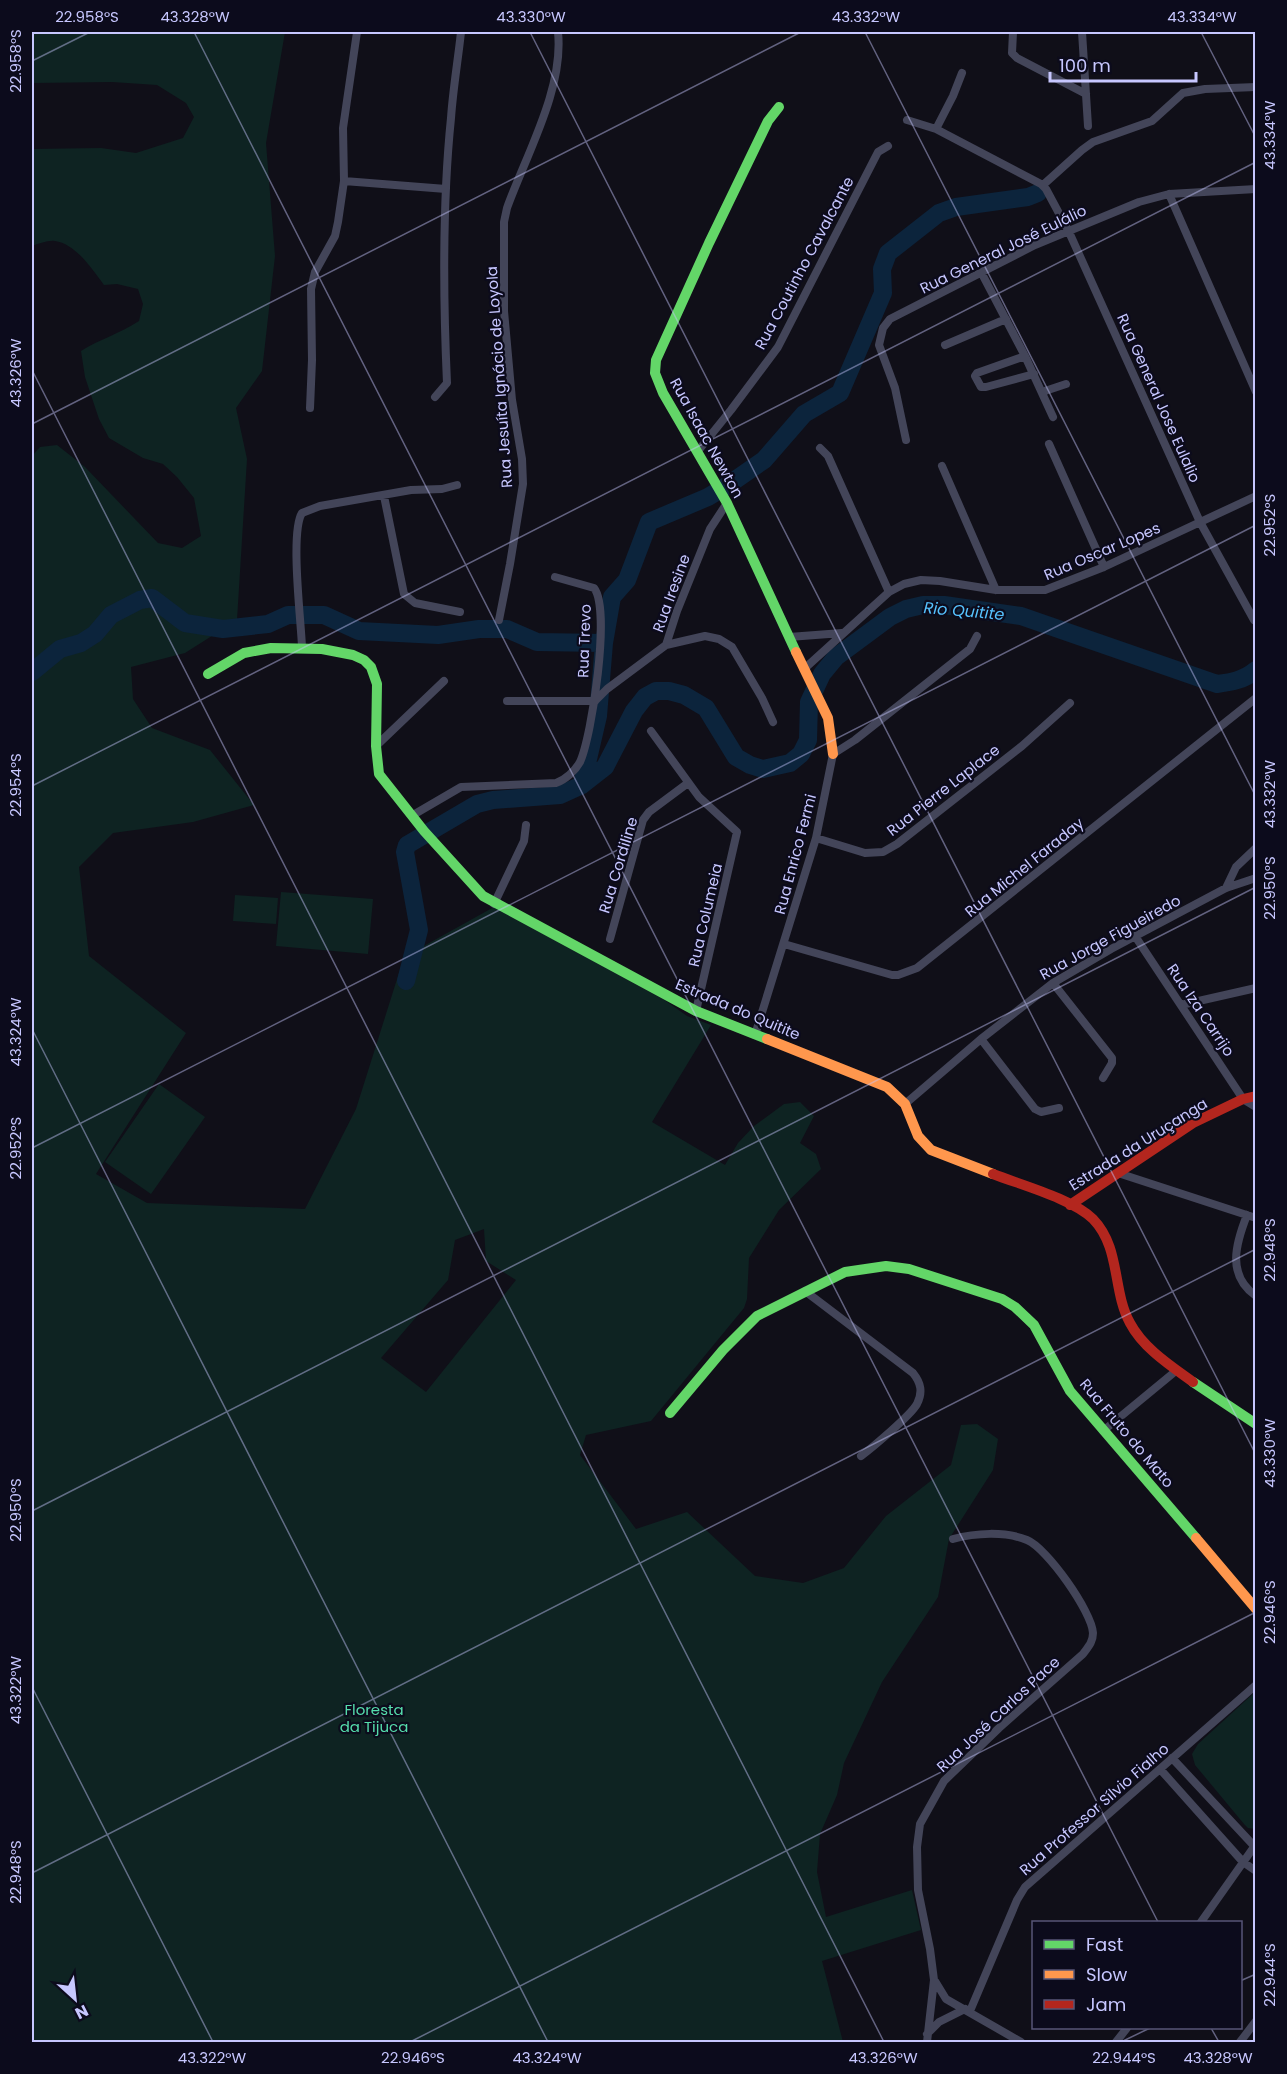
<svg xmlns="http://www.w3.org/2000/svg" width="1287" height="2074" font-family="Poppins,sans-serif">
	<rect width="100%" height="100%" fill="#100f18"/>
	<path fill="#0e2322" fill-rule="evenodd" d="M32,32h253l-19,111 9,113 -13,115 -26,37 11,51 -10,161 -52,33 -54,14 2,32 19,29 58,22 44,55 -61,17 -80,11 -34,34 10,89 97,77 -90,141 51,29 158,6 51,-100 48,-152 90,-50 169,92 24,17 24,9 -59,97 73,43 13,-22 16,-17 30,-22 16,-2 14,14 -14,27 16,11 5,15 -42,41 -30,48 -2,41 -3,9 -93,113 -65,14 -6,20 56,74 51,-17 68,64 48,7 41,-15 42,-52 65,-51 10,-40 16,-1 21,15 -5,31 -44,69 -11,58 -56,85 -38,81 -7,32 -17,39 -3,38 9,45 86,-27 9,40 -99,31 21,81h-811v-1586l8,-9 17,-2 28,22 73,76 24,5 19,-12 -7,-38 -17,-21 -14,-13 -20,-6 -34,-20 -10,-19 -14,-42 -4,-26c19,-12 38,-17 58,-30l4,-17 -5,-15 -21,-5 -13,1c-12,-16 -28,-41 -49,-44 -7,-1 -17,3 -23,5v-97l69,-1 35,5 47,-15 11,-21 -8,-14 -29,-18 -45,-3 -80,1zM484,1229l2,32 30,19 -90,112 -45,-34 67,-78 7,-40z
		M281,892l92,7 -5,55 -92,-8z
		M235,895l43,3 -2,26 -43,-3z
		M159,1084l46,33 -54,77 -46,-32z
		M1255,1692l1,137h-1l-7,-1 -4,-4 -49,-59 -3,-11 6,-10z"/>
	<g fill="none" stroke-linecap="round" stroke-linejoin="round">
		<path stroke="#0c243c" stroke-width="18" d="M32,672l28,-23 21,-6 14,-9 16,-19 29,-15 12,-2 33,25 38,6 45,-5 20,-9h36l35,16 79,4 41,-6h28l30,13 67,1
			M582,785l16,-69 6,-73 8,-46 15,-17 22,-58 59,-25 20,-12 36,-25 40,-46 36,-21 43,-100 -1,-24 6,-16 51,-40 17,-6 72,-10 10,-4
			M406,981l13,-51 -14,-78 2,-7 70,-41 16,-4 67,-5 22,-10 23,-18 29,-56 11,-14 11,-6h13l15,4 22,13 30,49 14,8 13,4 27,-6 11,-9 7,-14 1,-38 13,-28 14,-17 54,-40 16,-8 17,-4h21l77,11 196,68c15,-2 27,-4 39,-14"/>
		<path stroke="#434559" stroke-width="8" d="M1013,32l-1,21 5,5 69,36
			M1082,32l6,94
			M907,120l29,9 105,55 5,5 23,43 131,290 54,98
			M936,129l17,-33 9,-23
			M344,181l102,8
			M1043,185l39,-35 11,-8 59,-21 31,-28 22,-4 51,-2
			M1169,194l87,198
			M981,272l44,84 28,61
			M945,345l61,-26
			M1025,356l-48,17 -2,3 6,11h5l48,-13
			M1042,392l24,-8
			M435,397l12,-14c-4,-88 -5,-177 4,-265 2,-29 7,-58 10,-86
			M310,408l2,-48 -1,-71 4,-17 20,-36 3,-14 6,-41 -1,-53 14,-96
			M906,440l-11,-52 -16,-43 4,-17 7,-9 145,-74 104,-43 30,-8 87,-5
			M1049,444l55,123
			M820,448l8,8 61,136
			M698,451l33,-41 47,-63 100,-195 10,-6
			M942,466l54,124
			M384,496l20,98 11,9 45,9
			M499,620l11,-56 13,-80 -1,-25 -10,-59 -8,-89v-89l3,-14c19,-53 57,-119 51,-176
			M789,637l53,-4
			M666,645l39,-9 14,3 13,8 30,51 11,24
			M302,647c-1,-27 -12,-115 0,-134l18,-7 91,-16 31,-1 15,-4
			M804,669l85,-77 15,-8 17,-4 19,1 56,9h49l59,-23 152,-71
			M507,701h88
			M595,701l12,-12 59,-44 11,-34 33,-82 17,-26
			M651,731l48,66 38,35 -41,179
			M376,746l68,-65
			M413,815l48,-28 95,-4c9,-3 19,-12 24,-21 12,-26 31,-153 14,-174l-39,-11
			M816,838l49,15 18,-1 14,-8 125,-98 48,-43
			M1226,888l10,-21 20,-19
			M494,904l30,-63 2,-16
			M1135,936l108,163 13,8
			M610,939l33,-119 6,-8 39,-29
			M784,944l108,31h6l19,-7 339,-270
			M1053,983l59,75v5l-9,15
			M1181,1005l75,-17
			M755,1035l61,-197 17,-84 22,-14 115,-91 7,-13
			M981,1039l54,70 6,3 18,-4
			M905,1104l76,-65 72,-56 58,-34 115,-61 30,-10
			M1118,1173l138,45
			M1247,1215c-11,28 -21,60 9,81
			M805,1291l108,82c8,10 10,19 4,31 -6,11 -44,43 -56,52
			M1103,1431l74,-61
			M1172,1758l84,90
			M1160,1769l83,93 13,9
			M1201,1922l55,-78
			M935,1981l11,18 75,43
			M970,2011l47,-111 8,-13 231,-202
			M927,2034l12,-12 26,-13
			M927,2042l7,-62 -4,-31 -12,-59 -1,-43 3,-23 24,-43 55,-53 84,-74c5,-7 10,-12 10,-21 -1,-21 -46,-85 -66,-93 -22,-9 -52,-7 -74,-1
			M1116,2042l11,-14
			M1240,2042l16,-21"/>
		<path stroke="#63d668" stroke-width="10" d="M779,107l-11,14 -59,122 -53,117 -1,13 8,20 64,110 69,149
			M208,674l36,-21 27,-5 51,1 31,6 11,5 7,7 6,17 -1,62 3,28 45,57 59,65 213,115 71,28
			M1193,1382l63,42
			M670,1413l53,-63 34,-34 88,-44 41,-6 23,3 93,30 13,8 19,18 36,66 126,147"/>
		<path stroke="#ff974d" stroke-width="10" d="M796,652l32,66 5,36
			M767,1039l120,48 18,17 13,32 13,14 62,24
			M1196,1538l60,71"/>
		<path stroke="#b3261e" stroke-width="10" d="M993,1174c28,11 80,25 100,45 28,29 19,71 37,104 13,25 41,43 63,59
			M1070,1205l123,-82 50,-24 13,-3"/>
	</g>
	<path fill="none" stroke="#c7c7ff" stroke-width="1.5" stroke-opacity="0.45" d="M194,32l964,1890M530,32l726,1423M865,32l391,765M1201,32l55,106M32,61l58,-29M32,370l852,1672M32,424l769,-392M32,786l1224,-624M32,1029l516,1013M32,1148l1224,-623M32,1511l1224,-624M32,1687l181,355M32,1873l1224,-624M1240,1981l16,-7M1211,2028l8,14M410,2042l846,-430M1121,2042l29,-14"/>
	<g text-anchor="middle" dominant-baseline="central" stroke-width="4.5" stroke-linejoin="round" paint-order="stroke">
		<g font-size="15" fill="#c7c7ff" stroke="#0c0b1c">
			<text transform="translate(1003 249) rotate(-26)">Rua General José Eulálio</text>
			<text transform="translate(804 263) rotate(-62)">Rua Coutinho Cavalcante</text>
			<text transform="translate(499 377) rotate(-94)">Rua Jesuíta Ignácio de Loyola</text>
			<text transform="translate(1159 398) rotate(66)">Rua General Jose Eulalio</text>
			<text transform="translate(707 438) rotate(61)">Rua Isaac Newton</text>
			<text transform="translate(1102 551) rotate(-23)">Rua Oscar Lopes</text>
			<text transform="translate(671 593) rotate(-70)">Rua Iresine</text>
			<text transform="translate(584 641) rotate(-88)">Rua Trevo</text>
			<text transform="translate(943 790) rotate(-38)">Rua Pierre Laplace</text>
			<text transform="translate(795 854) rotate(-75)">Rua Enrico Fermi</text>
			<text transform="translate(618 865) rotate(-73)">Rua Cordiline</text>
			<text transform="translate(1024 867) rotate(-39)">Rua Michel Faraday</text>
			<text transform="translate(705 915) rotate(-77)">Rua Columeia</text>
			<text transform="translate(1110 937) rotate(-29)">Rua Jorge Figueiredo</text>
			<text transform="translate(738 1009) rotate(23)">Estrada do Quitite</text>
			<text transform="translate(1201 1010) rotate(56)">Rua Iza Carrijo</text>
			<text transform="translate(1138 1144) rotate(-32)">Estrada da Uruçanga</text>
			<text transform="translate(1127 1433) rotate(50)">Rua Fruto do Mato</text>
			<text transform="translate(998 1714) rotate(-43)">Rua José Carlos Pace</text>
			<text transform="translate(1094 1809) rotate(-41)">Rua Professor Sílvio Fialho</text>
		</g>
		<g font-size="15" fill="#55ddac" stroke="#0c0b1c">
			<text x="374" y="1709">Floresta<tspan x="374" dy="17">da Tijuca</tspan></text>
		</g>
		<g font-size="16" font-style="italic" fill="#56c2fe" stroke="#0c0b1c">
			<text transform="translate(964 611) rotate(5)">Rio Quitite</text>
		</g>
	</g>
	<rect width="1287" height="2074" fill="none" stroke="#0c0b1c" stroke-width="66"/>
	<rect x="1032" y="1921" width="210" height="108" fill="#0c0b1c" stroke="#575677" stroke-width="1.5"/>
	<rect x="1044" y="1940" width="30" height="9" fill="#63d668" stroke="#575677" stroke-width="1.5"/>
	<text x="1086" y="1951" font-size="18" fill="#c7c7ff">Fast</text>
	<rect x="1044" y="1970" width="30" height="9" fill="#ff974d" stroke="#575677" stroke-width="1.5"/>
	<text x="1086" y="1981" font-size="18" fill="#c7c7ff">Slow</text>
	<rect x="1044" y="2000" width="30" height="9" fill="#b3261e" stroke="#575677" stroke-width="1.5"/>
	<text x="1086" y="2011" font-size="18" fill="#c7c7ff">Jam</text>
	<g transform="translate(75 1999) rotate(153)" stroke="#0c0b1c" stroke-width="4.5" paint-order="stroke">
	<path d="M0-4.5L10 22L0 15L-10 22Z" fill="#c7c7ff"/>
	<text y="-9" font-size="16" font-weight="bold" text-anchor="middle" fill="#c7c7ff">N</text>
	</g>
	<path d="M1050 72v9h146v-9" fill="none" stroke="#c7c7ff" stroke-width="3"/>
	<text x="1059" y="72" font-size="18" fill="#c7c7ff" stroke="#0c0b1c" stroke-width="4.5" paint-order="stroke">100 m</text>
	<rect x="33" y="33" width="1221" height="2008" fill="none" stroke="#c7c7ff" stroke-width="2"/>
	<g font-size="15" text-anchor="middle" fill="#c7c7ff">
		<text x="87" y="22">22.958°S</text>
		<text x="195" y="22">43.328°W</text>
		<text x="531" y="22">43.330°W</text>
		<text x="866" y="22">43.332°W</text>
		<text x="1202" y="22">43.334°W</text>
		<text transform="translate(16 61) rotate(-90)" y="5">22.958°S</text>
		<text transform="translate(1270 135) rotate(-90)" y="5">43.334°W</text>
		<text transform="translate(16 373) rotate(-90)" y="5">43.326°W</text>
		<text transform="translate(1270 525) rotate(-90)" y="5">22.952°S</text>
		<text transform="translate(16 785) rotate(-90)" y="5">22.954°S</text>
		<text transform="translate(1270 794) rotate(-90)" y="5">43.332°W</text>
		<text transform="translate(1270 888) rotate(-90)" y="5">22.950°S</text>
		<text transform="translate(16 1032) rotate(-90)" y="5">43.324°W</text>
		<text transform="translate(16 1148) rotate(-90)" y="5">22.952°S</text>
		<text transform="translate(1270 1250) rotate(-90)" y="5">22.948°S</text>
		<text transform="translate(1270 1453) rotate(-90)" y="5">43.330°W</text>
		<text transform="translate(16 1510) rotate(-90)" y="5">22.950°S</text>
		<text transform="translate(1270 1612) rotate(-90)" y="5">22.946°S</text>
		<text transform="translate(16 1690) rotate(-90)" y="5">43.322°W</text>
		<text transform="translate(16 1872) rotate(-90)" y="5">22.948°S</text>
		<text transform="translate(1270 1975) rotate(-90)" y="5">22.944°S</text>
		<text x="212" y="2063">43.322°W</text>
		<text x="413" y="2063">22.946°S</text>
		<text x="547" y="2063">43.324°W</text>
		<text x="883" y="2063">43.326°W</text>
		<text x="1124" y="2063">22.944°S</text>
		<text x="1218" y="2063">43.328°W</text>
	</g>
</svg>
